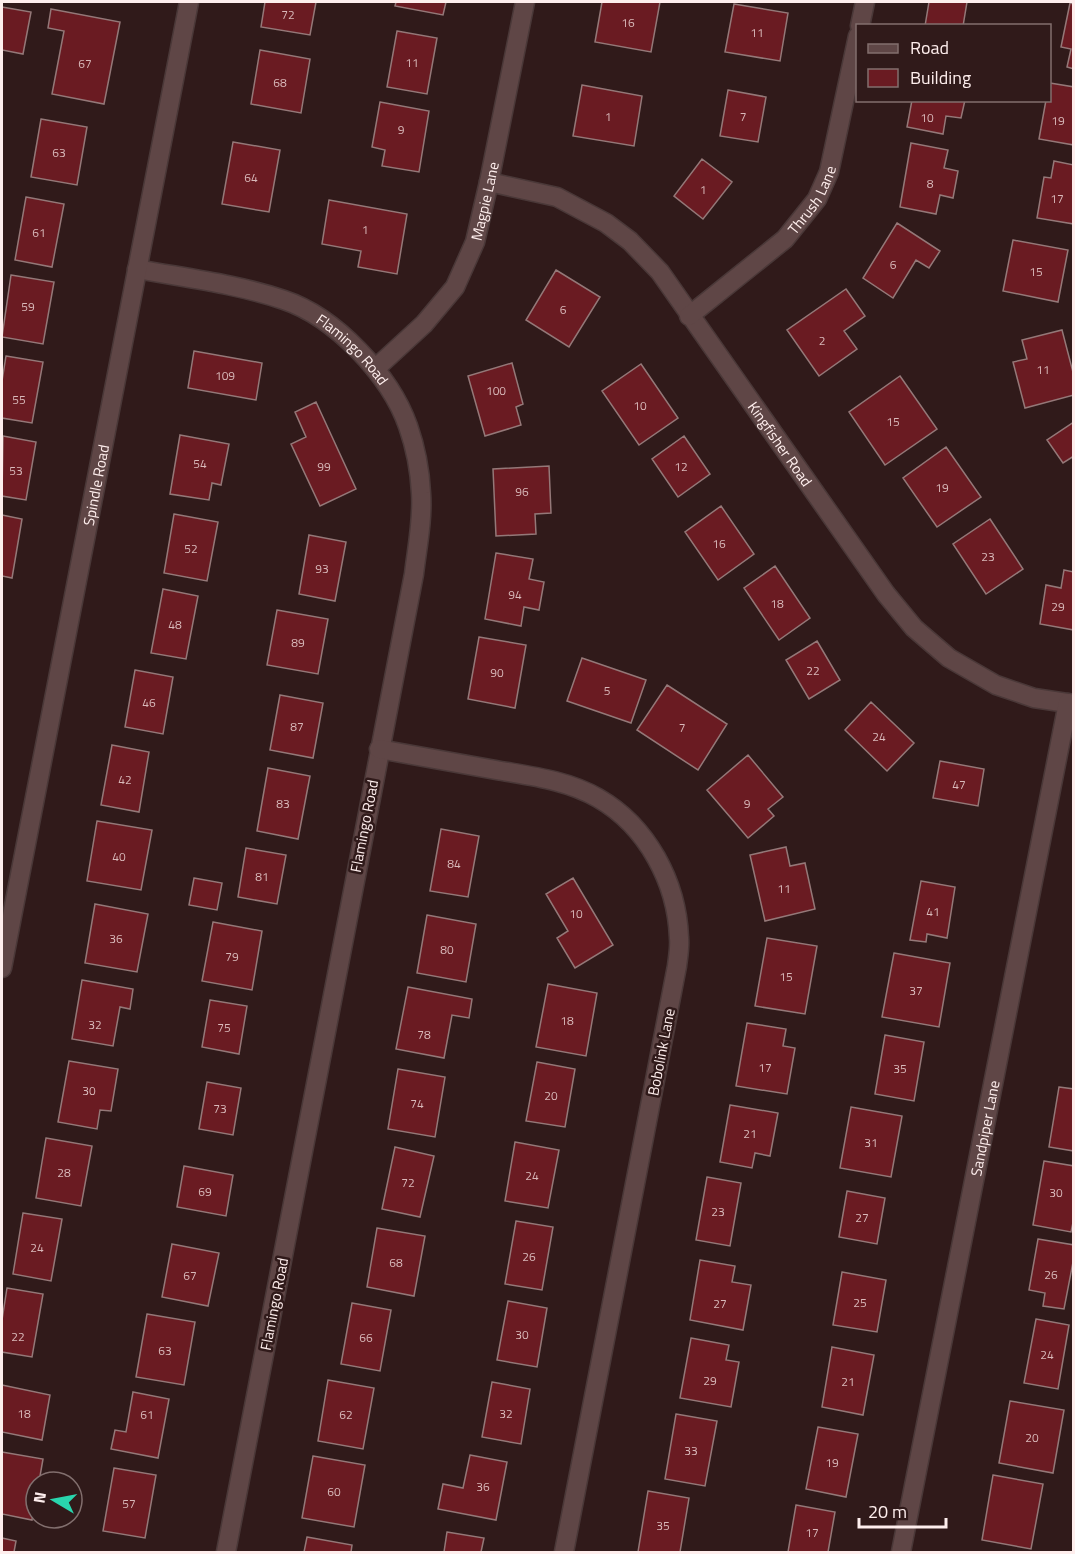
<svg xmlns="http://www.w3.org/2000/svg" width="1075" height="1554" font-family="'Titillium Web',sans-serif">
	<rect width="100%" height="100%" fill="#301a1a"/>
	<path fill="#6a1b22" stroke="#947878" stroke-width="1.5" d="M265,2h51l-6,33 -49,-8z
		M396,2h50l-3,13 -48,-9z
		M602,2h58l-9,50 -56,-10z
		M929,2h38l-4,24h-38z
		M1070,3l4,1v65l-7,-2 4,-18 -10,-2z
		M734,4l54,9 -8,48 -55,-9z
		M2,7l29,5 -8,42 -21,-4z
		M51,9l69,13 -16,82 -52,-10 12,-63 -16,-3z
		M397,31l40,7 -10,56 -40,-7z
		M260,50l50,9 -9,54 -50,-9z
		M1050,83l24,4v58l-35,-6 7,-39h4z
		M582,85l60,11 -8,50 -61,-10z
		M728,90l38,7 -8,45 -38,-6z
		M912,100h53l-4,18 -15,-2 -3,18 -36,-7z
		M380,102l49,9 -10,61 -37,-6 3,-16 -13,-3z
		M41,119l46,8 -10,58 -46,-8z
		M233,142l47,8 -11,62 -47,-8z
		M911,143l37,7 -4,18 14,3 -5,27 -13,-3 -4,19 -36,-7z
		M702,159l30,23 -29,37 -29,-23z
		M1054,161l20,4v59l-37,-6 7,-41 7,1z
		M26,197l38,7 -12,63 -37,-7z
		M329,200l78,14 -10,60 -39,-7 3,-16 -39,-7z
		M897,223l43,28 -11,17 -13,-8 -23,38 -30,-20z
		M1013,240l55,10 -10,52 -55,-11z
		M556,270l44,27 -31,50 -43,-27z
		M11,275l43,7 -11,62 -41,-7z
		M846,289l19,27 -21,15 13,18 -38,27 -32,-46z
		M1062,330l12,46v19l-49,13 -12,-46 14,-3 -5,-19z
		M194,351l68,12 -6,37 -68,-12z
		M6,356l37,6 -11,61 -30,-5v-37z
		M512,363l11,41 -7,3 5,18 -36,11 -17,-60z
		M641,364l37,54 -39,27 -37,-54z
		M900,376l37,53 -52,36 -36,-53z
		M316,402l40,87 -36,17 -29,-62 15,-7 -11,-25z
		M1074,422v34l-11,7 -16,-23z
		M180,435l49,9 -8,41 -9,-2 -3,17 -39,-6z
		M3,436l33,6 -10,58 -24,-4z
		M684,436l26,38 -32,23 -26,-38z
		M946,447l35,50 -44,30 -34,-49z
		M549,466l2,47 -16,1 1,20 -40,2 -3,-67z
		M721,506l33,48 -36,26 -33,-48z
		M174,514l44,8 -11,59 -43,-8z
		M2,515l20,4 -10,59 -10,-2z
		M990,519l33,50 -37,25 -33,-50z
		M309,535l37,7 -11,59 -36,-7z
		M496,553l37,6 -4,20 15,3 -5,28 -15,-3 -3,19 -36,-7z
		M775,566l35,52 -31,22 -35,-52z
		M1064,570l10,2v58l-34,-6 6,-39 15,3z
		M163,589l35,7 -12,63 -35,-6z
		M277,610l51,9 -10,55 -51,-9z
		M479,637l47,8 -11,63 -47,-9z
		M817,641l23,39 -31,19 -23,-39z
		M582,658l64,22 -15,43 -64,-22z
		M135,670l38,7 -10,57 -38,-7z
		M667,685l60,39 -29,46 -61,-40z
		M280,695l43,8 -10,55 -43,-8z
		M871,702l43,41 -27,28 -42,-41z
		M112,745l37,7 -10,60 -38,-7z
		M748,755l35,42 -15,12 6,7 -26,22 -41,-48z
		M940,761l44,8 -6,37 -45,-8z
		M268,768l42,8 -12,63 -41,-8z
		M97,821l55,9 -11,60 -54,-9z
		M441,829l38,7 -11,61 -38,-6z
		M786,847l4,19 15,-3 10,46 -50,12 -15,-66z
		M246,848l40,7 -9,49 -39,-7z
		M194,878l28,5 -5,27 -28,-5z
		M573,878l40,67 -38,23 -18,-30 11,-7 -22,-37z
		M921,881l34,6 -8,51 -20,-4 -1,8 -16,-2z
		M95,904l53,10 -11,58 -52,-9z
		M427,915l49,9 -10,58 -49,-9z
		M213,922l49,9 -10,59 -50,-9z
		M767,938l50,8 -12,68 -50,-8z
		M894,953l56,10 -11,64 -57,-10z
		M82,980l51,9 -3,20 -10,-2 -7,39 -41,-7z
		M548,984l49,9 -11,63 -50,-9z
		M408,987l64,12 -3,19 -17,-3 -8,43 -48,-9z
		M210,1000l37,6 -8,48 -37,-7z
		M747,1023l39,6 -3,17 12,2 -8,46 -51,-8z
		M885,1035l39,7 -10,59 -39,-7z
		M69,1061l49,8 -7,42 -11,-1 -3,19 -39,-7z
		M537,1062l38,7 -10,58 -39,-6z
		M398,1069l47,8 -10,60 -47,-8z
		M207,1082l34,6 -8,47 -34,-6z
		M1059,1087l15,2v62l-25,-4z
		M730,1105l48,8 -8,43 -15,-3 -3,15 -32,-6z
		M851,1107l51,9 -11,61 -51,-9z
		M46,1138l46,8 -11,60 -45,-8z
		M515,1142l44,8 -11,58 -43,-7z
		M395,1147l39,9 -14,61 -38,-8z
		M1044,1161l30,5v52l-3,14 -38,-7z
		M184,1166l49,9 -7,41 -49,-9z
		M707,1177l34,6 -11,63 -34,-6z
		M847,1191l38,7 -8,46 -38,-7z
		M23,1213l39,6 -11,62 -38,-7z
		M516,1221l37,6 -11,63 -37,-6z
		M377,1228l48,8 -11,60 -47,-9z
		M1038,1239l36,6v12l-10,52 -21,-3 2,-13 -16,-3z
		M172,1244l47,9 -11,53 -46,-9z
		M700,1260l35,6 -3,16 19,3 -8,45 -53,-10z
		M842,1272l44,8 -9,52 -44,-7z
		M7,1288l36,6 -11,63 -30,-5v-32z
		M508,1301l39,7 -10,59 -40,-7z
		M352,1303l39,7 -11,61 -39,-7z
		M147,1314l48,8 -11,63 -48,-8z
		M1036,1319l33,6 -11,64 -34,-6z
		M691,1338l38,7 -3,15 13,2 -8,45 -51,-9z
		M832,1347l42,8 -11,60 -41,-8z
		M328,1380l46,8 -11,61 -45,-8z
		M492,1382l38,7 -9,55 -39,-7z
		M2,1385l48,10 -8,45 -40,-8z
		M133,1392l36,7 -11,59 -47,-9 4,-19 11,2z
		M1010,1401l54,9 -11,63 -54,-10z
		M676,1414l41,7 -12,65 -40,-7z
		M818,1427l40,7 -12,63 -40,-8z
		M2,1452l41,7 -4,23h-3v15l-4,23 -30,-6z
		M470,1455l37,7 -11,58 -58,-11 5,-25 20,4z
		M313,1456l52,9 -11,62 -52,-9z
		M114,1468l42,7 -11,63 -42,-7z
		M993,1475l50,9 -12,65 -49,-9z
		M648,1491l41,7 -9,54h-42z
		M796,1505l39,7 -7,40h-40z
		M447,1532l37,6 -3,14h-37z
		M307,1537l45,8 -1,7h-47z
		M2,1538l14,3 -2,11h-12z"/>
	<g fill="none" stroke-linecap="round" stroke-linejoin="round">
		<defs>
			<g id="minor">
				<path d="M860,26l5,-24"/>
				<path id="s1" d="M489,182l68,15 49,26 24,18 30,31 226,322 28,34 35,30 47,27 38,13 40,6"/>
				<path id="s2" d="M137,269c48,9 100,15 147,31 51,17 106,75 124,126 7,20 12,45 13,67 2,27 -4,55 -7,81l-188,978"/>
				<path id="s3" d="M689,316l96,-77 32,-40 12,-27 29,-136"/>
				<path id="s4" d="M375,369l49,-45 31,-37 20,-45 14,-60 36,-180"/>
				<path d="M379,749c39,7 78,14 117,21 34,6 71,10 102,28 49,28 79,84 81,140 1,9 -1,19 -2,28l-113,586"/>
				<path id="s5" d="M2,968l187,-966"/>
				<path id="s6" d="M901,1552l167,-849"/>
			</g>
		</defs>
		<use href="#minor" stroke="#4a3838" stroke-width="21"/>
		<use href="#minor" stroke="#5f4646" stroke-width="18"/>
	</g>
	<g text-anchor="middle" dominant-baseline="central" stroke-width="5" stroke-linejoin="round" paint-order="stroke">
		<g font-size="12" fill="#d9b9ba">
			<text x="288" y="14">72</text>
			<text x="628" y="22">16</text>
			<text x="757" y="32">11</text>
			<text x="412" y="62">11</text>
			<text x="85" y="63">67</text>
			<text x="280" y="82">68</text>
			<text x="608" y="116">1</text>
			<text x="743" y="116">7</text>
			<text x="927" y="117">10</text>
			<text x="1058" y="120">19</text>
			<text x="401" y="129">9</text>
			<text x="59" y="152">63</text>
			<text x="251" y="177">64</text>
			<text x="930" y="183">8</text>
			<text x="703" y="189">1</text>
			<text x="1057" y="198">17</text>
			<text x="365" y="229">1</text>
			<text x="39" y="232">61</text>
			<text x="893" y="264">6</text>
			<text x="1036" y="271">15</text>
			<text x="28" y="306">59</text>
			<text x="563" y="309">6</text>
			<text x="822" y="340">2</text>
			<text x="1043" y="369">11</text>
			<text x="225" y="375">109</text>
			<text x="496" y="390">100</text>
			<text x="19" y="399">55</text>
			<text x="640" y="405">10</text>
			<text x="893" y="421">15</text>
			<text x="200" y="463">54</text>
			<text x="324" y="466">99</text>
			<text x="681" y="466">12</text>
			<text x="16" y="470">53</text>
			<text x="942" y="487">19</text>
			<text x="522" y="491">96</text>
			<text x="719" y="543">16</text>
			<text x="191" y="548">52</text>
			<text x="988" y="556">23</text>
			<text x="322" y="568">93</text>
			<text x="515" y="594">94</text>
			<text x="777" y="603">18</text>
			<text x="1058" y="606">29</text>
			<text x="175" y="624">48</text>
			<text x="298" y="642">89</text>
			<text x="813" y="670">22</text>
			<text x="497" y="672">90</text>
			<text x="607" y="690">5</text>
			<text x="149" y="702">46</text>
			<text x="297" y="726">87</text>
			<text x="682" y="727">7</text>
			<text x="879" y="736">24</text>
			<text x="125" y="779">42</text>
			<text x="959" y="784">47</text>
			<text x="283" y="803">83</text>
			<text x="747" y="803">9</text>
			<text x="119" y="856">40</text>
			<text x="454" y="863">84</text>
			<text x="262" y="876">81</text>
			<text x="784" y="888">11</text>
			<text x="933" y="911">41</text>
			<text x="576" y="913">10</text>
			<text x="116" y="938">36</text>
			<text x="447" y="949">80</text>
			<text x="232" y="956">79</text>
			<text x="786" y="976">15</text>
			<text x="916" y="990">37</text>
			<text x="567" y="1020">18</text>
			<text x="95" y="1024">32</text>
			<text x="224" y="1027">75</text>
			<text x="424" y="1034">78</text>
			<text x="765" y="1067">17</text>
			<text x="900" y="1068">35</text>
			<text x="89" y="1090">30</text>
			<text x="551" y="1095">20</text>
			<text x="417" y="1103">74</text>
			<text x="220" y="1108">73</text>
			<text x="750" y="1133">21</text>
			<text x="871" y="1142">31</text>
			<text x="64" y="1172">28</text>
			<text x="532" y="1175">24</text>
			<text x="408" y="1182">72</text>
			<text x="205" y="1191">69</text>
			<text x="1056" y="1192">30</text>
			<text x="718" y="1211">23</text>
			<text x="862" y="1217">27</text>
			<text x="37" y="1247">24</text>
			<text x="529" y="1256">26</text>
			<text x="396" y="1262">68</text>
			<text x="1051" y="1274">26</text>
			<text x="190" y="1275">67</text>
			<text x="860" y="1302">25</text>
			<text x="720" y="1303">27</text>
			<text x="522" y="1334">30</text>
			<text x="18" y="1336">22</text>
			<text x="366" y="1337">66</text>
			<text x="165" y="1350">63</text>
			<text x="1047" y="1354">24</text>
			<text x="710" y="1380">29</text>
			<text x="848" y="1381">21</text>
			<text x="24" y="1413">18</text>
			<text x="506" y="1413">32</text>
			<text x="147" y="1414">61</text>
			<text x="346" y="1414">62</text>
			<text x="1032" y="1437">20</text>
			<text x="691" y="1450">33</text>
			<text x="832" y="1462">19</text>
			<text x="483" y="1486">36</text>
			<text x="334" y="1491">60</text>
			<text x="129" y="1503">57</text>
			<text x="663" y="1525">35</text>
			<text x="812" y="1532">17</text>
		</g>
		<g font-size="15" fill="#feeeed" stroke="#301a1a">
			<text stroke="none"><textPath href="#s3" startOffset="171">Thrush Lane</textPath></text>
			<text stroke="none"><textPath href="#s4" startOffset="206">Magpie Lane</textPath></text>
			<text stroke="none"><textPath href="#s2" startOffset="236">Flamingo Road</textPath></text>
			<text stroke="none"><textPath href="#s1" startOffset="408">Kingfisher Road</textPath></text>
			<text stroke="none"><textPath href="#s5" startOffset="492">Spindle Road</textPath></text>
			<text transform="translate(364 826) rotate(-79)">Flamingo Road</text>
			<text transform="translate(661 1052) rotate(-79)">Bobolink Lane</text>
			<text stroke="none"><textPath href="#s6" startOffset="432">Sandpiper Lane</textPath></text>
			<text transform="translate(274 1304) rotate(-79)">Flamingo Road</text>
		</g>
	</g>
	<rect width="1075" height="1554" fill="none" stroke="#feeeed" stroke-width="6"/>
	<rect x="856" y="24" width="195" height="78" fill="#301a1a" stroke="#826f6e" stroke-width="1.5"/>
	<rect x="868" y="44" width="30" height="9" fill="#5f4646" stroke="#826f6e" stroke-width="1.5"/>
	<text x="910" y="54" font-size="18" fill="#feeeed">Road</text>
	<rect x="868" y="69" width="30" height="18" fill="#6a1b22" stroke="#826f6e" stroke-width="1.5"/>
	<text x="910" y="84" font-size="18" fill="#feeeed">Building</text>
	<g transform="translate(54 1500) rotate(280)"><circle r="28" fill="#301a1a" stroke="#826f6e" stroke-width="1.5"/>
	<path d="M0-4.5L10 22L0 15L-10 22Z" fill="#29d5ad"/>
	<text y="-9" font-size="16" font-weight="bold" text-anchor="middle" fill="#feeeed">N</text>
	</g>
	<path d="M859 1518v9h87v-9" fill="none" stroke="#feeeed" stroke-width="3"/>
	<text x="868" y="1518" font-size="18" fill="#feeeed" stroke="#301a1a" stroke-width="4.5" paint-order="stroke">20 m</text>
</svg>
